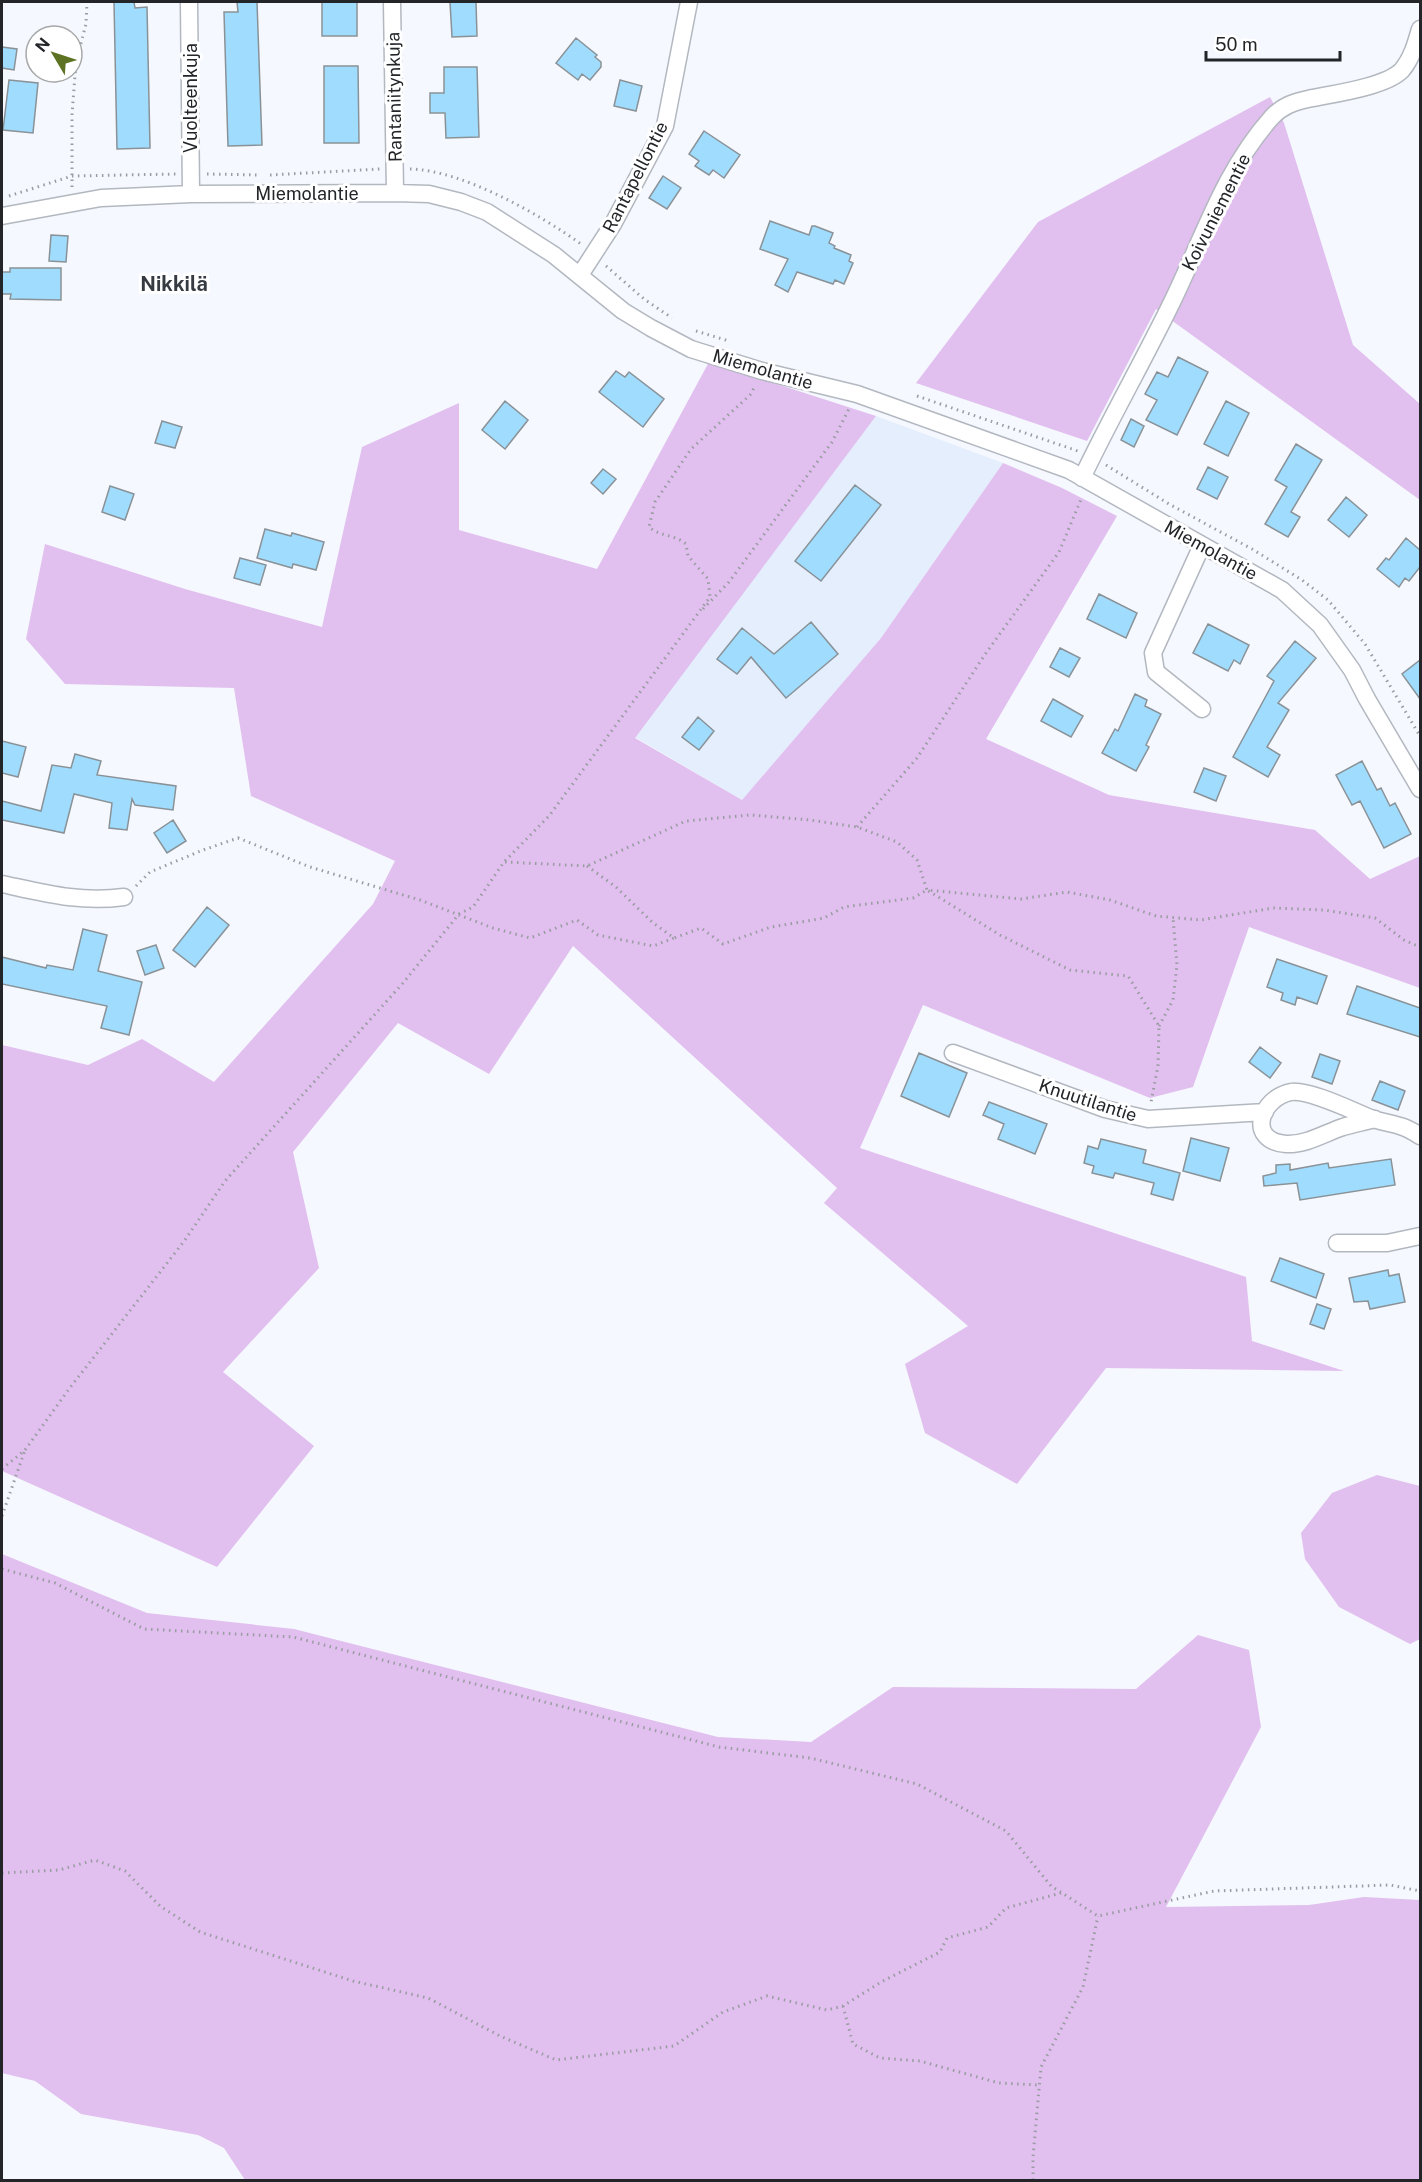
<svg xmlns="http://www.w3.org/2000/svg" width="1422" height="2182" font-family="'Public Sans',sans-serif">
	<rect width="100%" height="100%" fill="#f5f8fe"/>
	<path fill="#e4eefd" d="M876,416l127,47 -122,175 -139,162 -107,-63z"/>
	<path fill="#e1bfef" d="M1270,97l14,26 69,222 67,59v96l-264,-191 -69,132 -171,-58 122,-161z
		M709,362l167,54 -241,322 107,62 139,-162 122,-175 59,25 55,28 -131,223 123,56 206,35 55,49 50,-23v132l-171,-61 -56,160 -43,11 -227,-93 -63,143 386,129 6,64 92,30 -238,-3 -89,116 -92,-51 -20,-69 63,-38 -144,-123 13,-15 -264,-242 -84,128 -91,-51 -105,129 26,116 -96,104 91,74 -97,121 -215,-96v-426l86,20 54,-26 72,43 159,-178 22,-43 -144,-65 -17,-108 -169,-4 -39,-45 19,-95 140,45 137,38 40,-180 97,-44v127l138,39z
		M1377,1475l43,11v153l-10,5 -71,-37 -34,-48 -4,-26 31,-40z
		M2,1554l145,59 147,16 424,108 93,5 82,-55 243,2 62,-54 51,15 12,77 -95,180 143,-2 55,-8 56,3v280h-1175l-21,-32 -26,-13 -117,-21 -46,-33 -33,-8z"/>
	<path fill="#a0dcfe" stroke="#899297" stroke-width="1.5" d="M114,2h20l1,6 12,-1 3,141 -33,1z
		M237,2h20l5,143 -34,1 -4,-134h14z
		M322,2h35v34h-35z
		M450,2h26l1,34 -25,1z
		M576,38l21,17 -2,2 6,5v5l-11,13 -8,-6 -4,6 -22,-17z
		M2,47l15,2 -3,21 -12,-2z
		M324,66h34l1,77h-35z
		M444,67h33l2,70 -33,1 -1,-25h-15v-20h14z
		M9,80l29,3 -5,50 -30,-3z
		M620,80l22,6 -6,25 -22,-5z
		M704,131l36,24 -16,23 -11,-8 -4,5 -14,-9 4,-5 -10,-7z
		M663,176l18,12 -14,21 -18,-11z
		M770,221l39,14 3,-9h3l18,7 -4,10 6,3 -1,2 17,7 -2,6 4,2 -9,21 -9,-4 -2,4 -36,-12 -9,20 -13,-7 13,-26 -28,-10z
		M51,235l17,1 -2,26 -17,-1z
		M10,268h51v32l-51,-1 1,-5h-9v-22h8z
		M1178,357l30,15 -31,63 -31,-15 11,-20 -12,-6 12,-22 11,5z
		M616,371l9,6 4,-5 35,27 -21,28 -44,-35z
		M505,401l23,19 -23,29 -23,-19z
		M1226,401l23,12 -21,43 -24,-12z
		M1131,419l13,7 -10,21 -13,-7z
		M162,421l20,6 -7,21 -20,-5z
		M1296,444l26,16 -31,52 9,5 -12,20 -23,-13 22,-37 -12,-7z
		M1208,467l20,10 -11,22 -20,-10z
		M603,469l13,10 -13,15 -12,-11z
		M855,485l26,20 -60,76 -26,-20z
		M110,486l24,8 -9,26 -23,-8z
		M1346,497l21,18 -18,22 -21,-17z
		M265,529l26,7 1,-3 32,9 -8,28 -23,-6 -1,4 -35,-10z
		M1406,538l14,12v17l-11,14 -4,-3 -6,9 -22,-18 9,-11 3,2z
		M240,558l26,7 -6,20 -26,-7z
		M1099,594l38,19 -11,25 -39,-19z
		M811,622l27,32 -52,44 -35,-41 -14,17 -20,-15 25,-31 32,26z
		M1208,624l41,21 -9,19 -6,-4 -6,11 -35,-18z
		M1295,641l21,17 -38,45 11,7 -22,37 13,8 -12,22 -35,-20 41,-76 -7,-5z
		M1060,648l20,10 -11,19 -19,-10z
		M1420,660v39l-18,-25z
		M1135,694l12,6 -2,6 16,8 -15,31 3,2 -13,24 -34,-18 13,-24 3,2z
		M1053,699l30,17 -12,21 -30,-16z
		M698,717l16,14 -15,19 -17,-13z
		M2,741l24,6 -8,30 -16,-4z
		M75,754l26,7 -4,14 79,11 -3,24 -38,-5 -3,-6 -5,31 -18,-2 3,-25 -38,-9 -10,39 -62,-13v-19l39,10 11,-46 19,3z
		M1362,761l15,29 4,-2 9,18 5,-3 16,31 -27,14 -24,-47 -8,4 -16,-30z
		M1204,768l22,8 -10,25 -22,-9z
		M173,820l13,21 -19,12 -13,-20z
		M207,907l22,18 -34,42 -22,-17z
		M83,929l24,6 -9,36 44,11 -13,53 -28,-7 6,-22 -105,-22v-27l44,11 1,-3 26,5z
		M156,945l8,23 -19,7 -8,-24z
		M1277,959l50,17 -10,28 -20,-7 -2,8 -14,-5 2,-7 -16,-6z
		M1357,986l63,22v29l-73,-23z
		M1260,1047l21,16 -11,15 -21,-16z
		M919,1053l48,20 -18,44 -48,-21z
		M1320,1054l20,7 -8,23 -20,-7z
		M1380,1081l25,10 -7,19 -26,-10z
		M989,1102l58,22 -12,30 -37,-15 6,-15 -21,-9z
		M1191,1138l38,10 -9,33 -37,-10z
		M1101,1139l45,11 -3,13 37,10 -7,27 -22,-6 3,-11 -39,-10 -2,5 -21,-5 2,-7 -10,-3 4,-17 10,3z
		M1391,1159l4,26 -95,15 -3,-17 -33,3 -1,-10 13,-3v-8l14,-1v6l38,-7 1,5z
		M1280,1258l44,16 -8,24 -45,-17z
		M1388,1270l1,6 10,-2 6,28 -35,7 -2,-8 -14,1 -5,-24z
		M1317,1304l14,5 -7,20 -14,-5z"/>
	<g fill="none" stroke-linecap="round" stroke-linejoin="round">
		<defs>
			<path id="street" d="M189,2l2,192
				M392,2l3,191
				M2,216l99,-18 90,-4 204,-1 34,1 32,8 26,10 67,43 69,56 28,17 40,21 71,22 95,23 212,76 213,120 38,35 32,45 15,29 53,90
				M580,275l33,-51 52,-98 24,-124
				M1082,478c29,-61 62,-118 91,-178 30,-62 52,-131 99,-183 10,-11 22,-15 36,-18 24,-5 78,-12 94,-29 10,-12 14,-27 18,-41
				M1202,545l-49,108 3,19 46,37
				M2,884c42,9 78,19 122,13
				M953,1053l152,56 43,10 117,-7
				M1375,1119c-11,3 -22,5 -32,8 -18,6 -37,18 -57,17 -40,-3 -26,-46 5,-52 18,-3 64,20 82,27 9,3 18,4 27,7 7,2 14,6 20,10
				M1337,1243h50l33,-7"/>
		</defs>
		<use href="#street" stroke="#b3b8c0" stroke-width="19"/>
		<path stroke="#999ca1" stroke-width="3" stroke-dasharray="1.5 4.5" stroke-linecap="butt" d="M410,169c52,1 129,45 171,75
			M207,174l53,1
			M270,175l110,-6
			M72,187v-72l4,-53 10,-38 1,-22
			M9,196l63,-20 104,-2
			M606,266l38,33 28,19
			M696,331l33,10
			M917,396l161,55
			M1106,465l63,39 83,45 50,31 26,20 37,44 55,92
			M703,609l26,-27 103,-140 17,-33
			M857,827l60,-69 69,-105 73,-101 23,-55
			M505,862l82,4 99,-45 64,-6 60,5 47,7 40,15 20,18 10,30 94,9 46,-7 43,8 46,16 45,4 72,-12 51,2 51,8 29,22 16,7
			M587,866l29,21 36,35 22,16 27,-10 22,16 48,-17 53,-9 20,-11 69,-9 14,-8 73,45 70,35 58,6 31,50 -1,40 -7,36
			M136,886l14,-14 53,-22 35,-12 72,29 110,33 73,28 37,10 47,-18 21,15 55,11 21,-8
			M1159,1026l14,-26 4,-35 -4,-47
			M2,1469l23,-19 44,-61 116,-149 40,-59 178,-198 56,-69 14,-7 31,-45 45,-46 161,-219 -2,-18 -20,-23 -2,-12c-12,-10 -25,-7 -37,-17l6,-25 36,-53 59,-54 5,-9
			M2,1516l23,-66
			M2,1569l53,14 89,46 149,8 426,110 91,11 107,26 89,47 45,55 47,30 116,-25 176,-6 30,6
			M2,1873l57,-3 36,-10 30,11 35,35 40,26 153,49 75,17 72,38 56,24 118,-14 49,-34 44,-16 60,14 16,-4 38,-24 59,-30 7,-14 41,-11 18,-19 55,-15
			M843,2006l10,38 27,14 40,3 79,22 40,2
			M1033,2180v-23l8,-90 42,-80 15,-71"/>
		<use href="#street" stroke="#fff" stroke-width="16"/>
	</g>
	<g text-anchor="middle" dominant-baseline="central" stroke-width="6" stroke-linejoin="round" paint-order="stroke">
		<g font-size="18" fill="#232528" stroke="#fff">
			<text transform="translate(394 97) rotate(-91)">Rantaniitynkuja</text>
			<text transform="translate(190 98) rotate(-90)">Vuolteenkuja</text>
			<text transform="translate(635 177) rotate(-63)">Rantapellontie</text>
			<text x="307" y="193">Miemolantie</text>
			<text transform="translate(1216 212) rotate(-63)">Koivuniementie</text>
			<text transform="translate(763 369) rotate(16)">Miemolantie</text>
			<text transform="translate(1211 550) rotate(29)">Miemolantie</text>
			<text transform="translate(1088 1100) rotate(18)">Knuutilantie</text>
		</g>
		<g font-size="20" font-weight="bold" fill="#363a41" stroke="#fff">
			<text x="174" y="284">Nikkilä</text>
		</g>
	</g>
	<rect width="1422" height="2182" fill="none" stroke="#232528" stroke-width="6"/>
	<g transform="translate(54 54) rotate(309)"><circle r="28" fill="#ffffff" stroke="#a7a8a9" stroke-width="1.5"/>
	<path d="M0-4.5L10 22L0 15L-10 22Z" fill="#5d7222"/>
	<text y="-9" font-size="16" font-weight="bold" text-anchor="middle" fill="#232528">N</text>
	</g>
	<path d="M1206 51v9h134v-9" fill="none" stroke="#232528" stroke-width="3"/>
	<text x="1215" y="51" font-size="18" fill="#232528" stroke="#ffffff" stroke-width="4.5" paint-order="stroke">50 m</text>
</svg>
